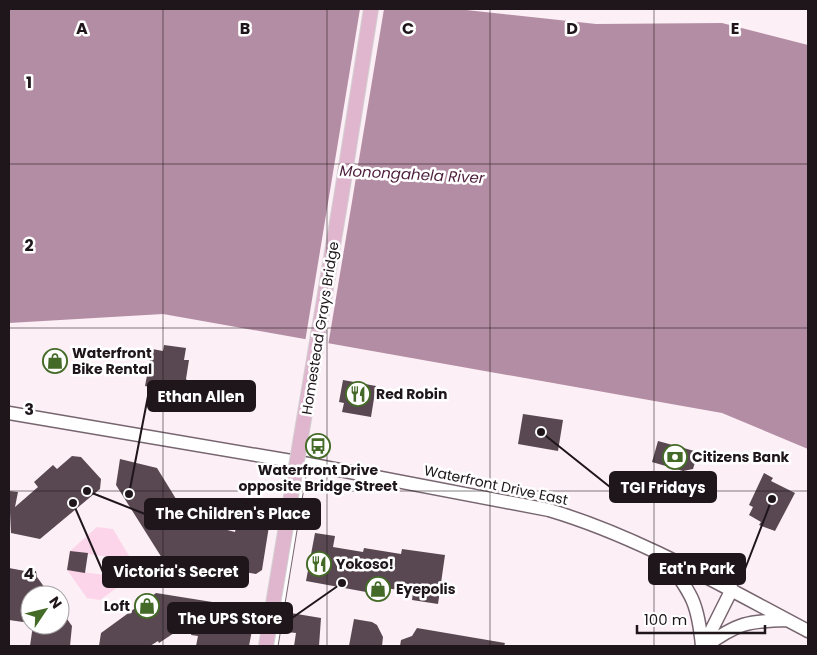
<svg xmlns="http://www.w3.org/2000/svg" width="817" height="655" font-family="Poppins,sans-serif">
	<rect width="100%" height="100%" fill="#fceff6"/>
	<path fill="#fcd5ea" d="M97,527l16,2 22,37 -2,10 -33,24 -13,-2 -20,-28 38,5 3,-18 -38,-6z"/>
	<path fill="#b38da3" d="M9,9h448l139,15 126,-1 86,22v404l-86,-36 -559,-99 -154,9z"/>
	<path fill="#fceff6" d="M360,9h24l-56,337 -23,-4z"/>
	<path fill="#594851" d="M164,345l22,3 -2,12h5l-3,19 6,8 -13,9 -3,-4 -31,-6 7,-37 11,2z
		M343,380l33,6 -5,31 -29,-5 2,-9 -5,-1z
		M523,414l40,6 -5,31 -40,-7z
		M658,441l40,11 -5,17 -10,2 -31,-9z
		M72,456l9,1 20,22 -1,10 -60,50 -29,-6 -2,-42 9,1 -3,15 23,-20 -4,-5 19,-17 4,4z
		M120,459l37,9 32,52 46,12 2,-11 32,5 -7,44 -6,4 -94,-16 -46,-73z
		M764,473l9,5 -2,3 24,12 -20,38 -16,-6 2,-3 -12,-7 4,-8 -4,-2z
		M315,533l20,3 -2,11 30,5 1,-4 37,6 1,-5 43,6 -7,49 -26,-4 1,-8 -28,-4 -8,6 -71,-13z
		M70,551l18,2 -3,20 -18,-3z
		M9,568l21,4 6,-1 1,6 13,18h-20v28l-21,-3z
		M156,593l100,16 -7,37h-53l2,-10 -7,-1 1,-4 -12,-2 -21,14 -1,-2 -8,5h-51l2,-13z
		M60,609l12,17 -2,20h-40l3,-21h27z
		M291,613l30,5 -2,28h-25l2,-13 -9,-1z
		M354,619l18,3 5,3 6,12 -1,9h-33z
		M417,628l88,15 -1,3h-104l1,-6 11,-4z"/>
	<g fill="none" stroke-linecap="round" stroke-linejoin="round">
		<defs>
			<path id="street" d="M273,646l30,-183"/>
			<path id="secondary" d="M9,413l294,50 246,47c91,27 175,77 259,121
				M668,561c24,34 30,42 34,85
				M704,645l28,-56
				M706,646c31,-23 42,-25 81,-26"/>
			<path id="primary" d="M341,198l30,-189"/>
		</defs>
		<use href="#street" stroke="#77656f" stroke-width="11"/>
		<use href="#secondary" stroke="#77656f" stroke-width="15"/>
		<use href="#primary" stroke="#d2d0d1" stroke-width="16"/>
		<use href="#street" stroke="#fff" stroke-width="9"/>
		<use href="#secondary" stroke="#fff" stroke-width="12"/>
		<use href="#primary" stroke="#dfb6ce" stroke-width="14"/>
		<defs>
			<path id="primary-bridge" d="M266,646l75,-448"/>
		</defs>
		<use href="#primary-bridge" stroke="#d2d0d1" stroke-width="16" stroke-linecap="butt"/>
		<use href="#primary-bridge" stroke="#dfb6ce" stroke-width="14"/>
	</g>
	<path fill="none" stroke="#1e161a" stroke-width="1" stroke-opacity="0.55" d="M163,9v637M327,9v637M490,9v637M654,9v637M9,164h799M9,328h799M9,491h799"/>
	<defs>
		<symbol id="shop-ring" viewBox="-11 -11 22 22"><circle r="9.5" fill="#fff" stroke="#436a26" stroke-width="1.5"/><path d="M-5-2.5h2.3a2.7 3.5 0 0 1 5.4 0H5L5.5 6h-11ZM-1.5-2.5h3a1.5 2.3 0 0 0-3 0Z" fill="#436a26"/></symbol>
		<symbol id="restaurant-ring" viewBox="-11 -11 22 22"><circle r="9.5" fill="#fff" stroke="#436a26" stroke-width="1.5"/><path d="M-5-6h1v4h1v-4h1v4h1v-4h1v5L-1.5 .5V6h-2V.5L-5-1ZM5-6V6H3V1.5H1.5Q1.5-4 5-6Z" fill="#436a26"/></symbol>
		<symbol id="bus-ring" viewBox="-11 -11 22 22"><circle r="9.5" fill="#fff" stroke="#436a26" stroke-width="1.5"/><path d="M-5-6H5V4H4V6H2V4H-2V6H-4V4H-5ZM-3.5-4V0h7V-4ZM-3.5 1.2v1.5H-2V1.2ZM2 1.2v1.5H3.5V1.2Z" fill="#436a26"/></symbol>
		<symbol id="bank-ring" viewBox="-11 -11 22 22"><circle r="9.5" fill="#fff" stroke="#436a26" stroke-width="1.5"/><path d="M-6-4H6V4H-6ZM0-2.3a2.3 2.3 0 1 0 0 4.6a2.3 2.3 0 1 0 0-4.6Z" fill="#436a26"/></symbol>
	</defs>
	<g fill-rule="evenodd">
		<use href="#shop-ring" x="41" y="347" width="28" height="28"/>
		<use href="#restaurant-ring" x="344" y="380" width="28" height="28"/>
		<use href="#bus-ring" x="304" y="432" width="28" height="28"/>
		<use href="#bank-ring" x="661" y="443" width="28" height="28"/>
		<use href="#restaurant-ring" x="305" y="550" width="28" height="28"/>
		<use href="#shop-ring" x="364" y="575" width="28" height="28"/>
		<use href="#shop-ring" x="133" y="592" width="28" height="28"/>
	</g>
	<g text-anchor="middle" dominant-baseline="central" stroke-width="5" stroke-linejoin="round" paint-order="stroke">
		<g font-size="14" fill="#1e161a" stroke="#fff">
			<text transform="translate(320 328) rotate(-81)">Homestead Grays Bridge</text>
			<text transform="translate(496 485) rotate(12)">Waterfront Drive East</text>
		</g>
		<g font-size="14" font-weight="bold" fill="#1e161a" stroke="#fff" text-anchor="start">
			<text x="72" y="353">Waterfront<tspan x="72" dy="16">Bike Rental</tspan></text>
			<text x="376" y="394">Red Robin</text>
			<text x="692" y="457">Citizens Bank</text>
			<text x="318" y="470" text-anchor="middle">Waterfront Drive<tspan x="318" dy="16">opposite Bridge Street</tspan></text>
			<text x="336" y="564">Yokoso!</text>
			<text x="396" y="589">Eyepolis</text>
			<text x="130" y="606" text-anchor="end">Loft</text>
		</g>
		<g font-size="15" font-style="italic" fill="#4d1c3b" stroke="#fff">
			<text transform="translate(412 174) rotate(3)">Monongahela River</text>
		</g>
	</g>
	<g font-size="16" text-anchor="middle" font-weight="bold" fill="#1e161a" stroke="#fff" stroke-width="5" stroke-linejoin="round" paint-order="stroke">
		<text x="82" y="34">A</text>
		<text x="245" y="34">B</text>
		<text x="408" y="34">C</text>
		<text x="572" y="34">D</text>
		<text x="735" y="34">E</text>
		<text x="29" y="88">1</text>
		<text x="29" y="251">2</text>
		<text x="29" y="415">3</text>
		<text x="29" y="579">4</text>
	</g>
	<path fill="none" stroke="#1e161a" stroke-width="2" d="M129 494L148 396M541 432L610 487M87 491L145 514M772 499L745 569M73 503L103 572M342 583L292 618"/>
	<g fill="#1e161a" stroke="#fff" stroke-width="2">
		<circle cx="129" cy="494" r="5"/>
		<circle cx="541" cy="432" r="5"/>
		<circle cx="87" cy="491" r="5"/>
		<circle cx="772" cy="499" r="5"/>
		<circle cx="73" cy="503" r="5"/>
		<circle cx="342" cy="583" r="5"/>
	</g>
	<g fill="#1e161a" stroke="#1e161a" stroke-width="2">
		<rect x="148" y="381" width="107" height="30" rx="5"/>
		<rect x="610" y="472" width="106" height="30" rx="5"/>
		<rect x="145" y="499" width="175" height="30" rx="5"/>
		<rect x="649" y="554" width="96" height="30" rx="5"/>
		<rect x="103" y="557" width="145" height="30" rx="5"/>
		<rect x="168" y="603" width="124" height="30" rx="5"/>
	</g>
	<g font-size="15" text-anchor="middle" font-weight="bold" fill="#fff">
		<text x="201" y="402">Ethan Allen</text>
		<text x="663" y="493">TGI Fridays</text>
		<text x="233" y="519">The Children's Place</text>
		<text x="697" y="574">Eat'n Park</text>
		<text x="176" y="577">Victoria's Secret</text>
		<text x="230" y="624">The UPS Store</text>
	</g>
	<rect width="817" height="655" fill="none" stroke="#1e161a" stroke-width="20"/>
	<g transform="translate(45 610) rotate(55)"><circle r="24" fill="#ffffff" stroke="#a5a2a3"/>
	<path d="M0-4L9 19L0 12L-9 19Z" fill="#436a26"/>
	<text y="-8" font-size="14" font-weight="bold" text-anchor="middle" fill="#1e161a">N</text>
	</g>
	<path d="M637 625v8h128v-8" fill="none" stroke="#1e161a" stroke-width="2.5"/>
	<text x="644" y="625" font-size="15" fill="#1e161a" stroke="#ffffff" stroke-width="4" paint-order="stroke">100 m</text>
</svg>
